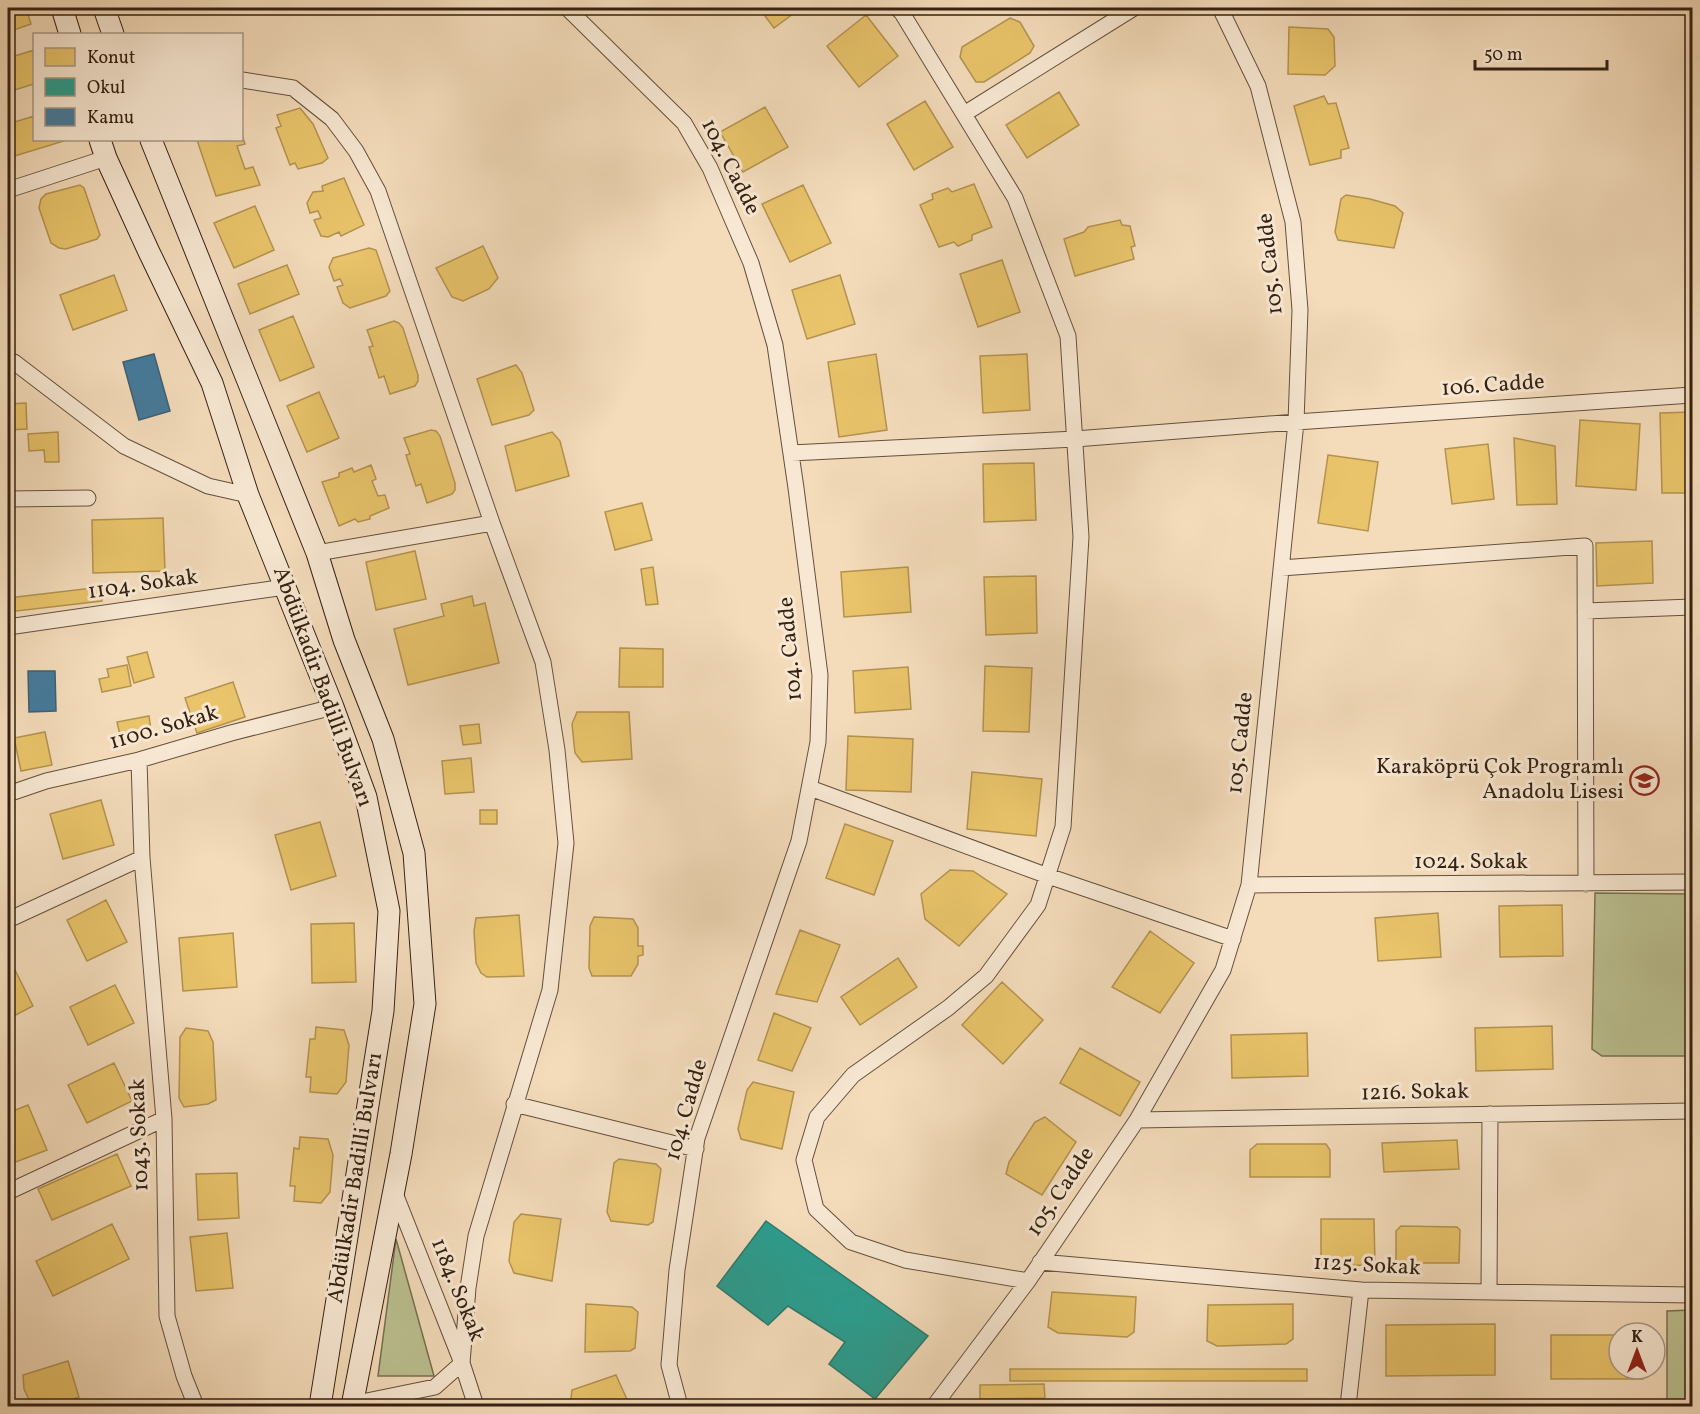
<svg xmlns="http://www.w3.org/2000/svg" width="1700" height="1414" font-family="Vollkorn,serif">
	<rect width="100%" height="100%" fill="#f4dcbb"/>
	<filter id="stains"><feTurbulence type="fractalNoise" baseFrequency=".00333" numOctaves="4"/><feColorMatrix values="0 0 0 0 .2 0 0 0 0 .09 0 0 0 0 .02 0 0 0 .5 -.17"/></filter>
	<radialGradient id="worn" r=".72"><stop offset=".6" stop-color="#630" stop-opacity="0"/><stop offset="1" stop-color="#630" stop-opacity=".3"/></radialGradient>
	<path fill="#bbc091" stroke="#787052" stroke-width="1.5" d="M1595,893l97,1v162h-90l-10,-7z
		M396,1239l38,137h-56z
		M1692,1310v96h-25v-95z"/>
	<path fill="#e9c46a" stroke="#b39350" stroke-width="1.5" d="M8,8h18l5,16 -23,8z
		M759,8h42l-27,20z
		M1260,8h101v4l-101,-2z
		M866,15l32,41 -39,31 -32,-41z
		M1010,18l10,4 14,24 -4,7 -46,29h-8l-16,-25 2,-10z
		M1289,27l39,2 6,8 1,29 -10,9 -37,-1z
		M34,50v34l-26,8v-34z
		M1059,92l20,33 -52,33 -21,-33z
		M1324,96l4,8 8,-1 13,45 -8,2v8l-31,7 -16,-59z
		M925,101l28,46 -39,23 -27,-46z
		M765,107l23,40 -45,25 -23,-40z
		M300,108l13,16 15,34 -6,5 -24,6 -3,-6 -5,2 -14,-37 5,-2 -4,-11z
		M34,116v24h29l1,1 -56,17v-34z
		M242,135l3,9 -8,2 8,23 8,-2 7,18 -44,11 -19,-56h45z
		M344,178l20,47 -23,11 -2,-4 -11,5 -7,-1 -7,-16 7,-2 -3,-7 -8,2 -3,-10 6,-11 10,-1 -1,-5z
		M974,184l18,43 -20,8v5l-14,6 -4,-4 -15,5 -19,-42 13,-6 -1,-5 16,-6 4,4z
		M80,185l4,3 16,47 -3,4 -31,10 -7,-1 -8,-5 -12,-35 2,-9 5,-5z
		M803,185l28,58 -41,19 -28,-58z
		M1346,195l24,4 25,7 8,7 -9,35 -56,-8 -3,-8 6,-33z
		M255,206l19,44 -40,18 -20,-45z
		M1120,220l2,5 8,1 5,20 -4,1 3,12 -59,17 -11,-37 20,-7 4,-5z
		M483,246l15,32 -9,11 -26,12 -11,-4 -16,-29z
		M369,248l7,2 14,41 -4,5 -36,12 -7,-5 -6,-16 6,-2 -3,-6 -6,2 -5,-14 4,-9z
		M1002,260l18,52 -42,15 -18,-53z
		M287,265l12,29 -49,20 -12,-30z
		M114,275l13,35 -54,20 -13,-35z
		M840,275l15,49 -48,15 -15,-49z
		M293,316l21,51 -34,14 -21,-51z
		M394,321l5,2 4,5 15,47v6l-3,5 -25,8 -6,-18 -5,2 -10,-31 4,-1 -6,-16z
		M876,354l11,76 -48,7 -11,-75z
		M1027,354l3,56 -47,3 -3,-57z
		M516,365l6,8 12,37 -5,5 -37,10 -15,-46z
		M319,392l20,46 -32,14 -20,-46z
		M26,403l1,26 -19,1v-26z
		M1692,412v81h-30l-2,-80z
		M1580,420l60,4 -4,66 -60,-4z
		M431,430l5,1 4,5 15,47v7l-3,4 -25,9 -6,-19 -5,2 -10,-31 4,-1 -6,-16z
		M58,432l1,30h-14l-1,-12 -15,1 -1,-17z
		M552,432l8,9 9,35 -53,15 -11,-45z
		M1514,438l41,8 2,58 -40,1z
		M1488,444l6,55 -42,5 -7,-55z
		M1328,455l50,7 -10,69 -50,-8z
		M1034,463l2,57 -52,2 -1,-58z
		M371,465l5,14 -4,2 6,15 7,-1 4,13 -19,8v3l-12,3 -3,-3 -16,7 -17,-44 17,-5v-4l13,-5 2,4z
		M642,503l10,37 -37,10 -10,-38z
		M163,518l2,53 -72,2 -1,-53z
		M1652,541l1,42 -56,3 -1,-43z
		M415,551l11,48 -50,11 -10,-48z
		M653,567l5,37 -12,1 -5,-36z
		M908,567l3,45 -67,5 -3,-45z
		M1036,576l1,57 -51,2 -2,-58z
		M101,587l1,14 -94,11v-14z
		M472,596l2,10 11,-3 14,60 -91,22 -14,-56 50,-13 -3,-12z
		M620,648l43,1v38h-44z
		M147,652l7,25 -20,6 -7,-26z
		M127,665l4,21 -29,6 -3,-13 10,-2 -2,-8z
		M985,666l47,2 -3,64 -46,-1z
		M908,667l3,42 -56,4 -2,-42z
		M233,682l12,35 -48,16 -12,-35z
		M577,712h52l3,47 -50,3 -7,-9 -3,-29z
		M149,716l2,14 -31,5 -3,-13z
		M479,724l2,19 -18,2 -3,-19z
		M45,732l7,33 -31,6 -7,-33z
		M848,736l65,3 -2,53 -65,-2z
		M471,758l3,34 -29,2 -3,-33z
		M972,772l70,7 -6,57 -69,-7z
		M101,800l13,45 -51,14 -13,-45z
		M480,810h17v14h-17z
		M320,822l16,54 -45,14 -16,-55z
		M845,824l48,17 -19,54 -48,-17z
		M950,870l23,1 34,23 -48,52 -34,-27 -4,-25z
		M106,900l21,42 -40,19 -20,-41z
		M1562,905l1,51 -63,1 -1,-51z
		M1438,913l3,44 -63,4 -3,-43z
		M519,915l5,61 -37,1 -6,-4 -5,-10 -2,-32 2,-13z
		M594,917l39,2 5,9v18h5v9l-5,1v8l-7,12h-39l-3,-8 1,-42z
		M354,923l2,59 -44,1 -1,-59z
		M800,930l40,15 -23,57 -41,-8z
		M1150,931l44,32 -34,50 -48,-26z
		M233,933l4,54 -54,4 -4,-53z
		M898,958l19,29 -57,38 -19,-28z
		M12,964l21,42 -25,13v-53z
		M1002,982l41,38 -40,44 -41,-39z
		M115,985l19,38 -46,22 -18,-38z
		M774,1013l37,15 -19,43 -34,-11z
		M1552,1026l1,43 -77,2 -1,-43z
		M316,1027l28,3 5,15 -3,37 -9,12 -27,-2 1,-15h-5l4,-38h5z
		M186,1028l22,3 5,11 3,58 -8,4 -24,3 -5,-9 1,-61z
		M1307,1033l1,43 -76,2 -1,-43z
		M1080,1048l60,34 -20,34 -60,-33z
		M114,1063l18,38 -45,22 -19,-38z
		M753,1082l41,10 -12,57 -41,-10 -3,-10 9,-39z
		M28,1105l19,45 -39,15v-52z
		M1045,1117l31,25 -34,53 -36,-21 3,-12 26,-40z
		M300,1137l28,2 5,16 -3,37 -9,11 -27,-2 1,-15h-5l4,-38 5,1z
		M1457,1140l2,29 -75,3 -2,-29z
		M1257,1144h69l4,6v27h-80v-27z
		M117,1154l14,32 -79,34 -14,-31z
		M619,1159l37,5 5,5 -8,53 -5,3 -37,-4 -4,-9 7,-49z
		M237,1173l2,45 -41,2 -2,-46z
		M521,1214l40,5 -9,62 -38,-8 -5,-12 5,-39z
		M1321,1219h53l1,46 -54,1z
		M112,1224l17,35 -76,37 -17,-35z
		M1401,1226l56,1 3,3 -1,33h-63v-32z
		M227,1233l6,55 -37,3 -6,-54z
		M1052,1292l84,5 -2,35 -7,5 -69,-4 -10,-6z
		M586,1304l46,3 6,5 -3,36 -5,3 -45,1z
		M1293,1304v35l-7,5 -69,2 -10,-5 1,-36z
		M1495,1324v51l-109,1v-51z
		M1551,1335h68v34h24v10h-92z
		M68,1361l11,36 -24,9h-23l-8,-17 -1,-14z
		M1010,1369h297v12h-297z
		M616,1375l14,31h-60l2,-16z
		M1044,1384l1,14 -65,1v-14z"/>
	<path fill="#2a9d8f" stroke="#2d786a" stroke-width="1.5" d="M766,1221l162,115 -53,63 -46,-35 16,-22 -57,-36 -20,19 -51,-39z"/>
	<path fill="#457b9d" stroke="#406073" stroke-width="1.5" d="M154,354l16,57 -31,9 -16,-58z
		M28,671h27l1,40 -27,1z"/>
	<g fill="none" stroke-linecap="round" stroke-linejoin="round">
		<defs>
			<path id="street" d="M567,8l117,115 26,45 41,95 24,82 21,143 24,187 -2,67 -19,99 -102,297 -20,132 -8,95 11,41
				M897,8l5,5 113,185 53,138 13,201 -18,290 -25,78 -52,71 -38,32 -95,67 -36,42 -13,43 12,49 35,33 54,18 123,21
				M242,80l51,8 39,31 24,32 22,40 114,332 -175,30
				M964,114l170,-106
				M8,190l98,-32
				M8,360l6,2 110,84 84,40 40,9
				M791,453l284,-14 221,-17 396,-27
				M8,499l80,-1
				M1281,568l304,-22 1,338
				M1585,611l107,-4
				M8,627l277,-40
				M139,760l3,98 22,261 3,197 17,60 12,30
				M810,788l238,88 185,63
				M8,794l38,-13 93,-21 92,-27 102,-26
				M1249,885l443,-3
				M8,920l134,-62
				M514,1104l182,45
				M1137,1120l555,-9
				M394,1191l68,172 14,43
				M8,1192l156,-73
				M1040,1262l321,28 331,5
				M1489,1292l1,-178
				M352,1404l83,-17 27,-24 6,-75 8,-52 74,-246 16,-147 -9,-93 -14,-88 -51,-139
				M934,1406l94,-125 109,-161 86,-150 26,-85 47,-463 4,-112 -7,-88 -35,-136 -38,-78
				M1348,1406l13,-116"/>
			<path id="secondary" d="M62,8l8,26
				M104,8l9,26
				M100,140l6,18 43,94 63,131 36,112 85,212 33,90 23,114 -6,100 -63,395
				M151,140l166,413 27,87 39,99 31,114 11,151 -24,150 -49,252"/>
		</defs>
		<use href="#street" stroke="#64503c" stroke-width="17"/>
		<use href="#secondary" stroke="#342112" stroke-width="23"/>
		<use href="#street" stroke="#f8e8d3" stroke-width="15"/>
		<use href="#secondary" stroke="#f8e8d3" stroke-width="21"/>
	</g>
	<defs>
		<symbol id="school-ring" viewBox="-11 -11 22 22"><circle r="9.5" fill="#f8e8d3" stroke="#8f2418" stroke-width="1.5"/><path d="M0-5L7-2L0 1L-7-2ZM-4 1L0 2.5L4 1V4Q0 6-4 4Z" fill="#8f2418"/></symbol>
	</defs>
	<g fill-rule="evenodd">
		<use href="#school-ring" x="1628" y="764" width="33" height="33"/>
	</g>
	<g text-anchor="middle" dominant-baseline="central" stroke-width="6" stroke-linejoin="round" paint-order="stroke">
		<g font-size="22" fill="#342112" stroke="#f8e8d3">
			<text transform="translate(730 167) rotate(63)">104. Cadde</text>
			<text transform="translate(1271 264) rotate(-96)">105. Cadde</text>
			<text transform="translate(1493 386) rotate(-4)">106. Cadde</text>
			<text transform="translate(143 585) rotate(-8)">1104. Sokak</text>
			<text transform="translate(791 649) rotate(-95)">104. Cadde</text>
			<text transform="translate(322 687) rotate(70)">Abdülkadir Badilli Bulvarı</text>
			<text transform="translate(164 728) rotate(-16)">1100. Sokak</text>
			<text transform="translate(1241 743) rotate(-84)">105. Cadde</text>
			<text x="1471" y="862">1024. Sokak</text>
			<text transform="translate(1415 1093) rotate(-1)">1216. Sokak</text>
			<text transform="translate(687 1110) rotate(-74)">104. Cadde</text>
			<text transform="translate(140 1135) rotate(-92)">1043. Sokak</text>
			<text transform="translate(356 1178) rotate(-81)">Abdülkadir Badilli Bulvarı</text>
			<text transform="translate(1061 1192) rotate(-56)">105. Cadde</text>
			<text transform="translate(1367 1266) rotate(3)">1125. Sokak</text>
			<text transform="translate(457 1290) rotate(68)">1184. Sokak</text>
		</g>
		<g font-size="22" fill="#342112" stroke="#f8e8d3" text-anchor="end">
			<text x="1624" y="767">Karaköprü Çok Programlı<tspan x="1624" dy="25">Anadolu Lisesi</tspan></text>
		</g>
	</g>
	<rect width="1700" height="1414" fill="none" stroke="#f4dcbb" stroke-width="30"/>
	<rect x="9" y="9" width="1682" height="1396" fill="none" stroke="#342112" stroke-width="3"/>
	<rect x="15" y="15" width="1670" height="1384" fill="none" stroke="#342112" stroke-width="1.5"/>
	<rect x="33" y="33" width="210" height="108" fill="#f8e8d3" stroke="#aa9886" stroke-width="1.5"/>
	<rect x="45" y="48" width="30" height="18" fill="#e9c46a" stroke="#aa9886" stroke-width="1.5"/>
	<text x="87" y="63" font-size="18" fill="#342112">Konut</text>
	<rect x="45" y="78" width="30" height="18" fill="#2a9d8f" stroke="#aa9886" stroke-width="1.5"/>
	<text x="87" y="93" font-size="18" fill="#342112">Okul</text>
	<rect x="45" y="108" width="30" height="18" fill="#457b9d" stroke="#aa9886" stroke-width="1.5"/>
	<text x="87" y="123" font-size="18" fill="#342112">Kamu</text>
	<g transform="translate(1637 1351)"><circle r="28" fill="#f8e8d3" stroke="#aa9886" stroke-width="1.5"/>
	<path d="M0-4.5L10 22L0 15L-10 22Z" fill="#8f2418"/>
	<text y="-9" font-size="16" font-weight="bold" text-anchor="middle" fill="#342112">K</text>
	</g>
	<path d="M1475 60v9h132v-9" fill="none" stroke="#342112" stroke-width="3"/>
	<text x="1484" y="60" font-size="18" fill="#342112" stroke="#f8e8d3" stroke-width="4.5" paint-order="stroke">50 m</text>
	<rect width="100%" height="100%" filter="url(#stains)"/>
	<rect width="100%" height="100%" fill="url(#worn)"/>
</svg>
